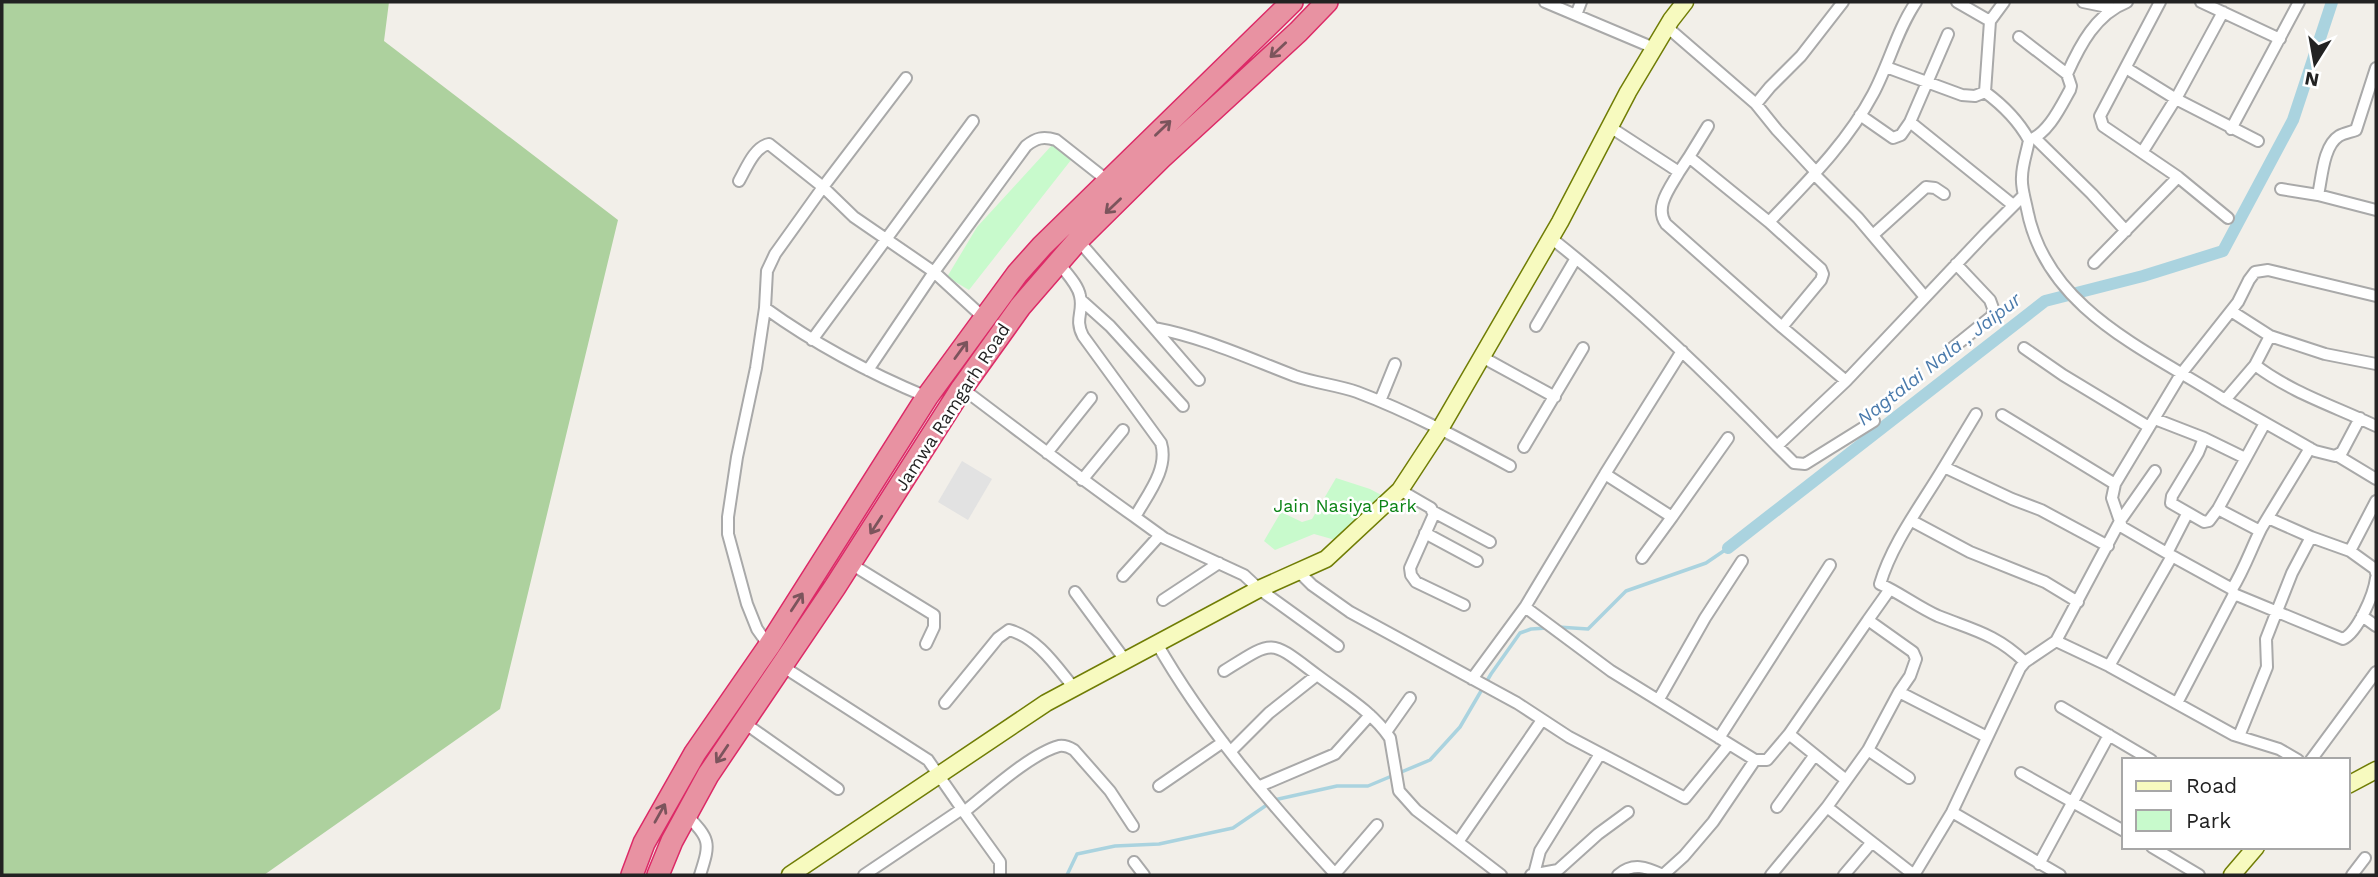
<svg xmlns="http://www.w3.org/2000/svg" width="2378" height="877" font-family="'Work Sans',sans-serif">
	<rect width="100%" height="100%" fill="#f2efe9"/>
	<path fill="#add19e" d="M2,2h387l-5,39 234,179 -118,489 -236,166h-262z"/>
	<path fill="#c8facc" d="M1053,144l18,16 -102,130 -22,-13 30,-50z
		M1336,478l34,11 19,10 -50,42 -25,-7 -39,16 -11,-9 17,-29 21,10 10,-3z"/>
	<path fill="#e2e2e2" d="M962,461l30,18 -24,41 -30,-18z"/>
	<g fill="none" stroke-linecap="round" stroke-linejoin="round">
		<path stroke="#aad3df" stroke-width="3.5" d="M1558,627l30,2 38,-38 80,-28 22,-15
			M1067,875l10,-21 38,-8 44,-2 74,-16 41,-28 63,-14h31l62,-26 30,-33 31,-53 29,-41 11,-4 16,-1"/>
		<path stroke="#aad3df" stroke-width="12" d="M1728,548l317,-247 98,-25 80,-25 70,-131 39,-118"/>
		<defs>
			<path id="street" d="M1545,2l109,46
				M1957,2l33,19 -5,71c19,14 33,28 44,48 -2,12 -7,25 -7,37 -1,10 3,22 5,32 19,101 121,141 198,191
				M2083,2l29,6
				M2201,2l79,37
				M1576,15l5,-13
				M1990,21l14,-19
				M1667,27l89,77 14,-17 31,-31 42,-54
				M1948,34l-38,88 103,83
				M2019,37l48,37
				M1886,67l76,28 13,1 10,-4
				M2126,68l50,31 82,42
				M2376,68l-20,62c-5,2 -12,3 -17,6 -16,10 -17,42 -21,59l58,15
				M1756,104l21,26 39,42
				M1860,115l33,23 8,-3 9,-13
				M1610,127l69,45 10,-15 80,65 52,47 2,5 -2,6 -39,47 -116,-103c-12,-17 4,-36 13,-52
				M2231,129l68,-127
				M2035,138l57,56 34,37
				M2029,140c19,-6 32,-34 41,-50l1,-4 -4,-12c13,-29 29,-60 60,-72
				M2143,151l35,-56 45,-83
				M1689,157l19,-31
				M1814,174l44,44 67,79
				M2178,177l50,41
				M739,181c7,-12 15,-34 30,-37l54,43 31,30 80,55 50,46
				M2281,189l37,6
				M1769,222c38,-40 78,-79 104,-128 16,-30 24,-64 43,-92
				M1873,235l53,-48 9,1 9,6
				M1551,238c81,64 155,134 226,208l69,-65 139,-147 39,-39
				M1078,240l121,140
				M2094,263l84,-86 -75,-51 -3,-10 60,-114
				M1081,300l29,26 73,80
				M765,308c50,36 104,65 162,89
				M2231,311l39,25 55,18 51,10
				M1536,326l40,-68
				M1782,327l64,54
				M1154,328c49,9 94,30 141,48 20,7 42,9 62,16 53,20 103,47 153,74
				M2270,336l-15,29 -30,35 90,51 20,5 7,-4 18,-34
				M812,340l161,-219
				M2024,348l39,27 86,52
				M1950,350l41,-33 3,-6 -4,-11 -34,-36
				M1682,351l-77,123 67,43 56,-79
				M1482,357l73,40
				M2255,365c37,28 79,41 121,61
				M868,370l66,-98 92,-126c10,-8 17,-10 30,-6l52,41
				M959,386c59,44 116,89 176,131 12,-22 34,-48 26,-74l-78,-107c-9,-17 1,-24 -3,-40 -2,-12 -15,-24 -22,-34
				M1380,401l15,-37
				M2002,415l113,69 -3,14 10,29 50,29
				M2155,419l49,19
				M1777,446l17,17 11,1 69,-43
				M1524,447l59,-99
				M1047,453l44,-55
				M2338,456l38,23
				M2245,458l-41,-20 -6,15 -26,43 -1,7 33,19 5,-1 9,-12 47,-86
				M1944,467l32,-53
				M2155,471l-35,50 -64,120 53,25 125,69 45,14 19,11
				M1605,474l-80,133 86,64 144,89
				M1082,480l41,-50
				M2115,484l66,-110 57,-72 11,-22 6,-8 13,-2 108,26
				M1400,490l31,18 3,6 -24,54 1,7 5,7 48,23
				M2218,509l42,22
				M1432,511l58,31
				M1135,517l29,21 80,37 15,14 79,57
				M2268,518l43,19
				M1912,521l58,31 75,30 33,20
				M1425,533l52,28
				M2350,551l26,-50
				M2167,553l20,-39
				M1642,558l30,-41
				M851,564l83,51v12l-8,17
				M1298,571l14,14 38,27 167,91 52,34 116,61 44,-54
				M1123,576l37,-41
				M1890,589l-22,31 45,32 3,7 -6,17 -11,16
				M2232,589c12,-19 19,-40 29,-60 16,-27 33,-54 49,-81
				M1075,592l50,68
				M2234,594l109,45c15,-7 31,-45 33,-61
				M1163,600l56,-37
				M2362,616l14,10
				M1156,642c49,86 114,161 180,233
				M769,646l-12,-17 -10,-25 -19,-70v-17l9,-60 19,-89 9,-60 2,-37 8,-17 48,-67 83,-109
				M2025,662c-29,-28 -52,-32 -87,-46 -20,-9 -38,-23 -58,-32 12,-41 42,-80 64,-117l68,32 29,11 67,36
				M782,666l146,94 34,49
				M2109,666l63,-110 60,33 2,5 -57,109
				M1224,671c51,-32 45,-32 93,4
				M1472,679l53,-72
				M1659,699l46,-81 37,-57
				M945,703l53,-65 11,-8c29,8 47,36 65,58
				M2061,707l90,53
				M743,722l95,67
				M1386,732l24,-34
				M1789,734l57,46
				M2239,736l28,-69 -1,-28 7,-18 19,-48 19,-36 39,14 25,18 1,4
				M1719,738l111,-173
				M1868,750l41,28
				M1231,751l38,-38 48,-38c25,19 55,36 73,63l9,53 17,19 42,32
				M2311,760l65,-88
				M2021,773l103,58
				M1159,786l64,-44
				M1260,786l75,-32 35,-39
				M1777,807l37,-51
				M1952,812l108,63
				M686,814c24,26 25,27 14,61
				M2152,847l47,28
				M1134,862l10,13
				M2039,864l70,-129
				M1534,874l6,-23 60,-97
				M864,875l98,-66 2,3
				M1000,875v-13l-36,-50c24,-19 66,-58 95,-66 6,-1 10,1 15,4l36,41 23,35
				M1334,875l43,-50
				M1501,875l-43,-33 84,-122
				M1531,875l27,-5 40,-36 30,-22
				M1618,875c15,-13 28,-8 45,0l21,-19 29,-34 42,-62h12l22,-26 79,-114
				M1771,875l56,-68
				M1844,875l28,-33
				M1914,875l-87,-68 41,-57 31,-58 88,45
				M1914,875l38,-63 68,-144 5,-6 31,-21
				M2352,875l13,-17"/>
			<path id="secondary" d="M2348,785l28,-15
				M790,875l256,-172 213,-114 67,-30 74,-69 40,-61 120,-207 68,-130 43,-72 14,-18
				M2232,875l24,-28"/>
			<path id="highway" d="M632,875l12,-32 51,-90 74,-107 158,-249 90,-123 25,-28 250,-244
				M658,875l14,-34 36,-66 127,-188 127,-199 58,-81 58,-67 83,-82 137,-126 29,-30"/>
		</defs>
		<use href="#street" stroke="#a9a9a9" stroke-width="14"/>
		<use href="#secondary" stroke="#707d05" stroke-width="19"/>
		<use href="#highway" stroke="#dc2a67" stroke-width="24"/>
		<use href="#street" stroke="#fff" stroke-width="10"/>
		<use href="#secondary" stroke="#f7fabf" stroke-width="16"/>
		<use href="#highway" stroke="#e892a2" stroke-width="21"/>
	</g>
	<defs><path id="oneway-shaft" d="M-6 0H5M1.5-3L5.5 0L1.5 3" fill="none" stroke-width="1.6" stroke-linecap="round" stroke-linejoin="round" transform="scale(1.75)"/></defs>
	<g stroke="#7b545c">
		<use href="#oneway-shaft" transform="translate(1278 50) rotate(137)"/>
		<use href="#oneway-shaft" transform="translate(1163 128) rotate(-44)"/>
		<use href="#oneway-shaft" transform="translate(1113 206) rotate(136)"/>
		<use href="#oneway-shaft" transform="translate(961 350) rotate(-54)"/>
		<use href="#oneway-shaft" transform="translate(876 525) rotate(123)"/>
		<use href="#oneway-shaft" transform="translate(797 602) rotate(-57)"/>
		<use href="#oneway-shaft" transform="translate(722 754) rotate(124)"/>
		<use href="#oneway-shaft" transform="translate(660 813) rotate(-61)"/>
	</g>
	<g text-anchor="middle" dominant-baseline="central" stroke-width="5" stroke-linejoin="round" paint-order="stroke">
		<g font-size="18" fill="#222" stroke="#fff">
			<text transform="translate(952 407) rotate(-57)">Jamwa Ramgarh Road</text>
		</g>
		<g font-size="18" fill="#0c8416" stroke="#fff">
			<text x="1345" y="505">Jain Nasiya Park</text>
		</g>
		<g font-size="19" font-style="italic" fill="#4a7aab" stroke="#fff">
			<text transform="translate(1939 359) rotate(-38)">Nagtalai Nala , Jaipur</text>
		</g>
	</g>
	<rect width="2378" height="877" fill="none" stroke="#222222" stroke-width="7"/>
	<rect x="2122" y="758" width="228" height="91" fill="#ffffff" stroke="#a7a7a7" stroke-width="2"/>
	<rect x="2136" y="781" width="35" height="10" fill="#f7fabf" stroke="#a7a7a7" stroke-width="2"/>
	<text x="2186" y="793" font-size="21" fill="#222222">Road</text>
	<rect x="2136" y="810" width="35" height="21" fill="#c8facc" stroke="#a7a7a7" stroke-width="2"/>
	<text x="2186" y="828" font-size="21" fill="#222222">Park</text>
	<g transform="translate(2315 63) rotate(191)" stroke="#ffffff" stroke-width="5" paint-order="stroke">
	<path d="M0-5L12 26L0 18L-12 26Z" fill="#222222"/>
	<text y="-10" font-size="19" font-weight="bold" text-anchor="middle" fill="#222222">N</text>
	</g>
</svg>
